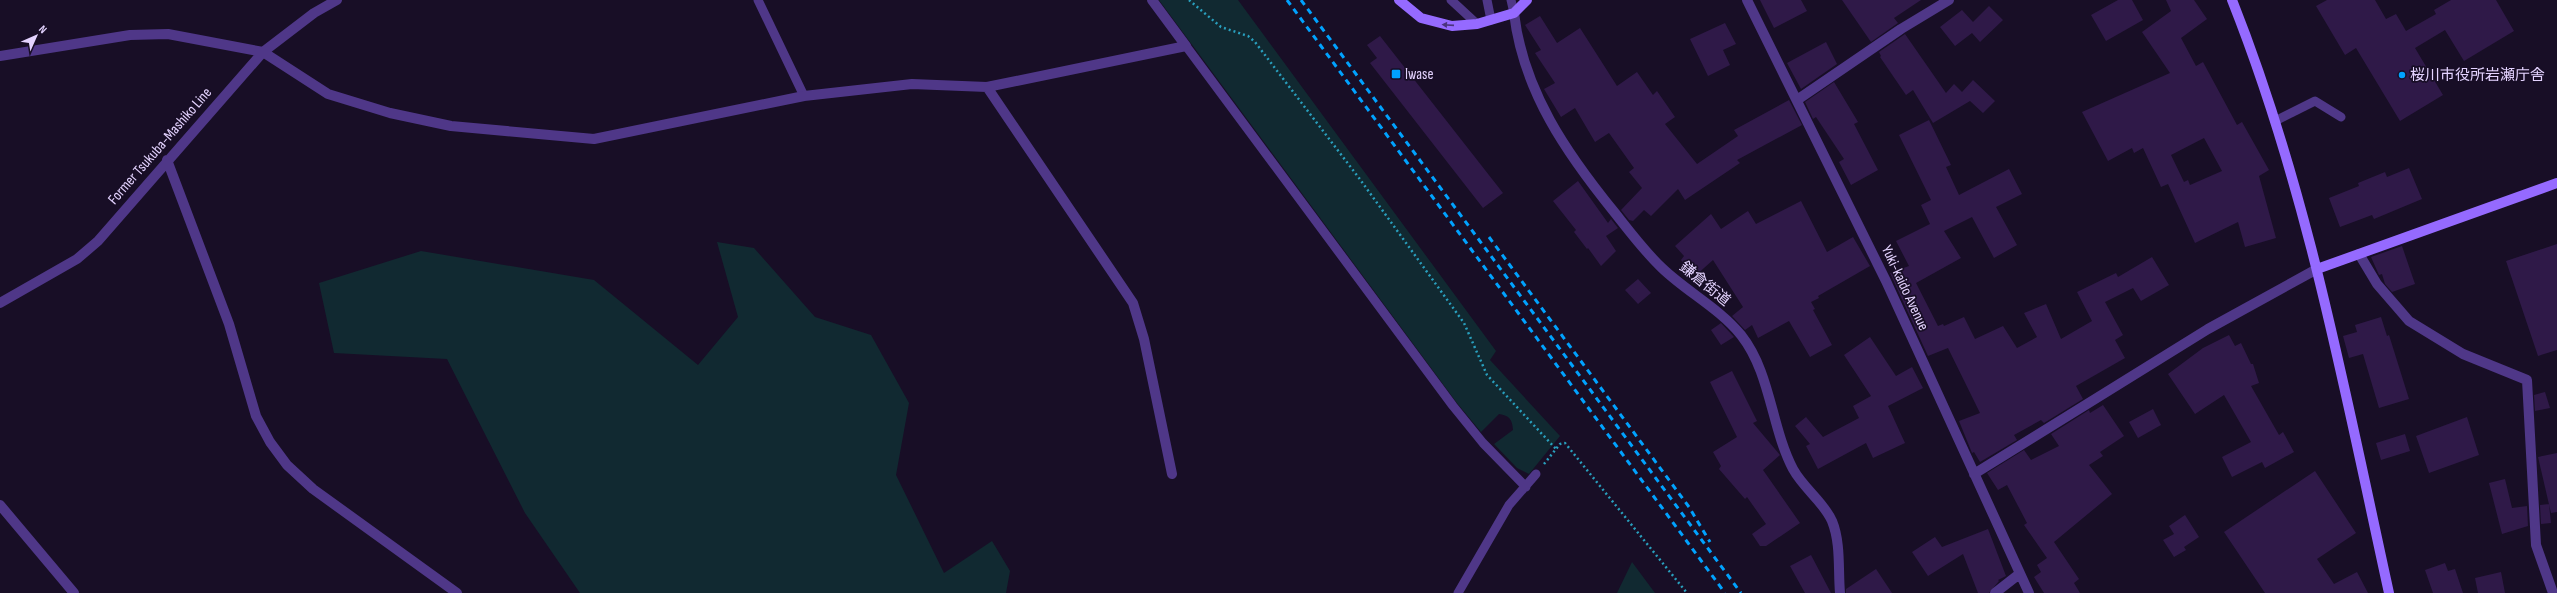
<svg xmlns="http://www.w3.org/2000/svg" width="2557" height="593" font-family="'Sofia Sans Condensed','Noto Sans JP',sans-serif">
	<rect width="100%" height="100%" fill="#180e26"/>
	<path fill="#112931" d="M1159,0h79l258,351 -6,9 70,76 -31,38 -12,-6 -23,-24 19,-14c-1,-11 -3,-14 -14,-16l-18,18 -24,-29z
		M717,242l37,6 61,69 56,18 38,68 -13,72 48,98 48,-32 18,30 -4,22h-426l-55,-80 -78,-154 -113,-6 -15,-70 102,-32 173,29 104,85 40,-48z
		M1632,562l23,31h-38z"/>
	<path fill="#2f1948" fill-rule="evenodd" d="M1760,0h41l6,11 -33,17z
		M1842,0h79l-27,18 4,5 -27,19z
		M2118,0h14l11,20 -37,21 -15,-26z
		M2166,0h28l13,19 -26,19 15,28 7,-4 34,63 5,-3 27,48 -10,6 17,62 -31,9 -7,-25 -43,21 -27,-59 -7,3 -18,-39 -9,5 -2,-5 -24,13 -26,-49 88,-39 -28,-41 29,-21zM2204,138l18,33 -32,14 -2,-5 -4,2 -13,-27z
		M2327,0h48l11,19 10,-5 10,17 30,-17 -2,-4 17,-10h45l18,31 -50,30 -19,-31 -30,18 28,47 -43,26 -44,-73 -11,7 -29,-49z
		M1989,6l14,14 -23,22 -8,-9 -17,13 -15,-19 22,-17 11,12z
		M1540,16l17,27 23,-15 37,58 20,-14 16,23 4,-4 18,26 -10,7 32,40 41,-28 -4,-6 55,-30 13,25 -65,35 3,3 -55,37 -7,-11 -27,27 -7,-6 -11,11 -4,-1 -8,-10 21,-22 -13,-16 5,-4 -25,-35 -14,9 -20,-34 -14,9 -17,-28 11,-6 -20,-30 6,-3 -16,-25z
		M1725,23l11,21 -13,6 7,15 -22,11 -18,-37z
		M1905,34l41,59 8,-9 8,8 11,-12 22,21 -12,12 -13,-12 -37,22 -20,-33 -7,5 -26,-38 1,-1 -2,-4z
		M1380,36l123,157 -20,15 -113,-145 7,-5 -10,-13z
		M1826,42l11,22 -36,25 -14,-26z
		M1834,82l24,40 -4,2 24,46 -27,15 -12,-23 5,-3 -28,-42 -3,2 -8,-17z
		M1929,120l22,45 -5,2 13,28 50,-26 13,25 -26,13 21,38 -23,13 -22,-41 -28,14 17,27 -45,25 22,43 5,-2 1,2 20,-9 11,22 28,-13 14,22 20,-11 -13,-24 22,-9 15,35 31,-18 -15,-29 39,-19 2,4 34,-20 17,28 -28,16 -8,-13 -28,14 18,33 -8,5 10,18 -49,28 7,13 -39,24 -3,-3 -27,15 3,5 -37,22 -6,-10 -2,1 -13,-32 21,-8 -32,-65 -20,8 -38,-83 19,-7 -13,-25 34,-17 -9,-19 10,-5 -32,-65z
		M2409,168l13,31 -48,20 -2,-4 -32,12 -11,-29 30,-12 -1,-3 27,-11 2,5z
		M1578,181l30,42 3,-4 7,9 -12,8 10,15 -15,15 -13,-18 -1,1 -13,-17 2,-2 -23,-29z
		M1801,201l26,51 26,-15 17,29 -52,30 1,2 -8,4 4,7 -2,1 19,35 -22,12 -21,-36 -31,17 -6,-13 -7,5 -13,-14 11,-9 -30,-47 -18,16 -14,-16 3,-4 -9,-10 36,-32 10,15 27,-18 8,13z
		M2557,244v106l-19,6 -32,-95z
		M2402,246l13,38 -23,8 -7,-8 -3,-10 -3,1 -8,-18z
		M1638,279l13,14 -13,11 -13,-14z
		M2381,317l6,19 2,-1 20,64 -30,9 -16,-54 -14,4 -6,-22 14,-4 -2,-7z
		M1721,323l13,14 -13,8 -10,-15z
		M2229,335l6,11 6,-3 10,21h2l6,19 -8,3 28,49 4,-3 11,20 -29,16 -3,-6 -30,15 -10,-20 29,-15 -27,-47 -29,19 -27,-40 35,-26z
		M1870,337l26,39 16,-9 11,21 -35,18 17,37 -32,15 -7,-15 -48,26 -12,-23 4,-2 -15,-18 11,-9 17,20 36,-19 -6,-12 18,-10 -27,-41z
		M1732,371l25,50 -4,2 27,32 -17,15 37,53 -34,23h-6l-8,-12 14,-10 -19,-27 -2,2 -26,-30 2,-3 -8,-14 24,-15 -27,-55z
		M2545,392l5,16 -15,3 -1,-16z
		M2103,405l21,31 -24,16 3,4 -14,9 23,29 -58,48 25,37 -5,4 6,10h-36l-10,-16 7,-5 -4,-7 10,-7 -23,-33 3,-2 -20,-38 -9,5 -11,-17 37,-23 7,10 28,-14 -8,-12 38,-24 1,3z
		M2153,409l8,16 -23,13 -9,-16z
		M2467,417l12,38 -50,18 -13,-37z
		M2405,434l5,17 -29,9 -5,-17z
		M2557,453v59l-6,1 -13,-56z
		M2315,471l41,62 -39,26 17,25 23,-12 11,21h-103l-41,-61z
		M2505,479l7,29 15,-2 1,20 -26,8 -13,-51z
		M2549,504l2,19 -10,1 -1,-19z
		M2185,515l14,22 -15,10 2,3 -12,7 -11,-17 11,-6 -5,-8z
		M1988,529l18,47 -8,4 1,1 -10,12h-11l-15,-39 -35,22 -16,-24 23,-15 7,10z
		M1811,555l20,38h-26l-15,-27z
		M2445,563l3,8 7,-2 8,24h-30l-8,-23z
		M1876,569l16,24h-46v-4z
		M2501,572l4,21h-27l-3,-15z"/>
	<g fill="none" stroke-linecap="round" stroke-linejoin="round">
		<path stroke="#299fbd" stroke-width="2.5" stroke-dasharray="2 3" stroke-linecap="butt" d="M1189,0l32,27 27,9 7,6 104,136 105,145 23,52 69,74
			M1544,464l16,-20 5,-1 122,150"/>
		<path stroke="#4f3788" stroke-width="9" d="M758,0l46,96
			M1451,0l26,24
			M1487,0l4,20
			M1511,0l3,13
			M1186,46l267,360 30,37 43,44
			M2275,121l40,-20 26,16
			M1458,593l51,-88 27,-31"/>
		<path stroke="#4f3788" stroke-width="10" d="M1747,0l139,281 143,312
			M1514,13c9,78 53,141 101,200 15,19 30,39 47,55 25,24 57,40 79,67 30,38 30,92 52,134 11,20 30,32 39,52 9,22 6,49 8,72
			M0,56l130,-21 38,-1 95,18 65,42 62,19 61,13 143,13 210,-43 108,-12 75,3 199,-41 -34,-46
			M987,87l146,216 11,36 28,135
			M1797,100l104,-71 48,-29
			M167,160l62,164 27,92 14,26 17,23 26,24 144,104
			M2359,254l18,30 32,37 54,33 64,26 9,165 17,48
			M0,303l77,-44 21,-18 165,-189 51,-39 23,-13
			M1974,474l234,-145 109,-60
			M0,505l74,88
			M1995,593l23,-18"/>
		<path stroke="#956aff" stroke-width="10" d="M1399,0l22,18 31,8 25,-2 37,-11 13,-13
			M2232,0c76,191 113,393 157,593
			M2317,269l240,-86"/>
		<path stroke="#00a2fe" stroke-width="3" stroke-dasharray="6 5" stroke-linecap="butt" d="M1287,0l438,593
			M1301,0l440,593
			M1489,237l200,270 21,35"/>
	</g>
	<defs><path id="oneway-solid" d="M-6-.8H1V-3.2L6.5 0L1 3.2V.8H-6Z"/></defs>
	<use fill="#4a337d" href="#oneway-solid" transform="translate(1448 25) rotate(-176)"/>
	<g fill="#00a2fe" stroke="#180e26" stroke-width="1.5">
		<rect x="1391" y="69" width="10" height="10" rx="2"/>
		<circle cx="2402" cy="75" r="4"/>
	</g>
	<g text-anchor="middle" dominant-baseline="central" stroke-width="3.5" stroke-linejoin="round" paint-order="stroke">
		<g font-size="15" fill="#e4d3ff" stroke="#180e26" text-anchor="start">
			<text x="1405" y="74">Iwase</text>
			<text x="2410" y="75">桜川市役所岩瀬庁舎</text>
		</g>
		<g font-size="15" fill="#e4d3ff" stroke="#180e26">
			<text transform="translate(160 146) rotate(-49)">Former Tsukuba-Mashiko Line</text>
			<text transform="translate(1705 284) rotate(39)">鎌倉街道</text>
			<text transform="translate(1905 288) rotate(65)">Yuki-kaido Avenue</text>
		</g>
	</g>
	<g transform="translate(36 36) rotate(45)" stroke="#180e26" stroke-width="3" paint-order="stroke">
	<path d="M0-3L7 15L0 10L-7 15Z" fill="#e4d3ff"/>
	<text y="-6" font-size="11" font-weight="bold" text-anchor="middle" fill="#e4d3ff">N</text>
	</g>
</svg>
